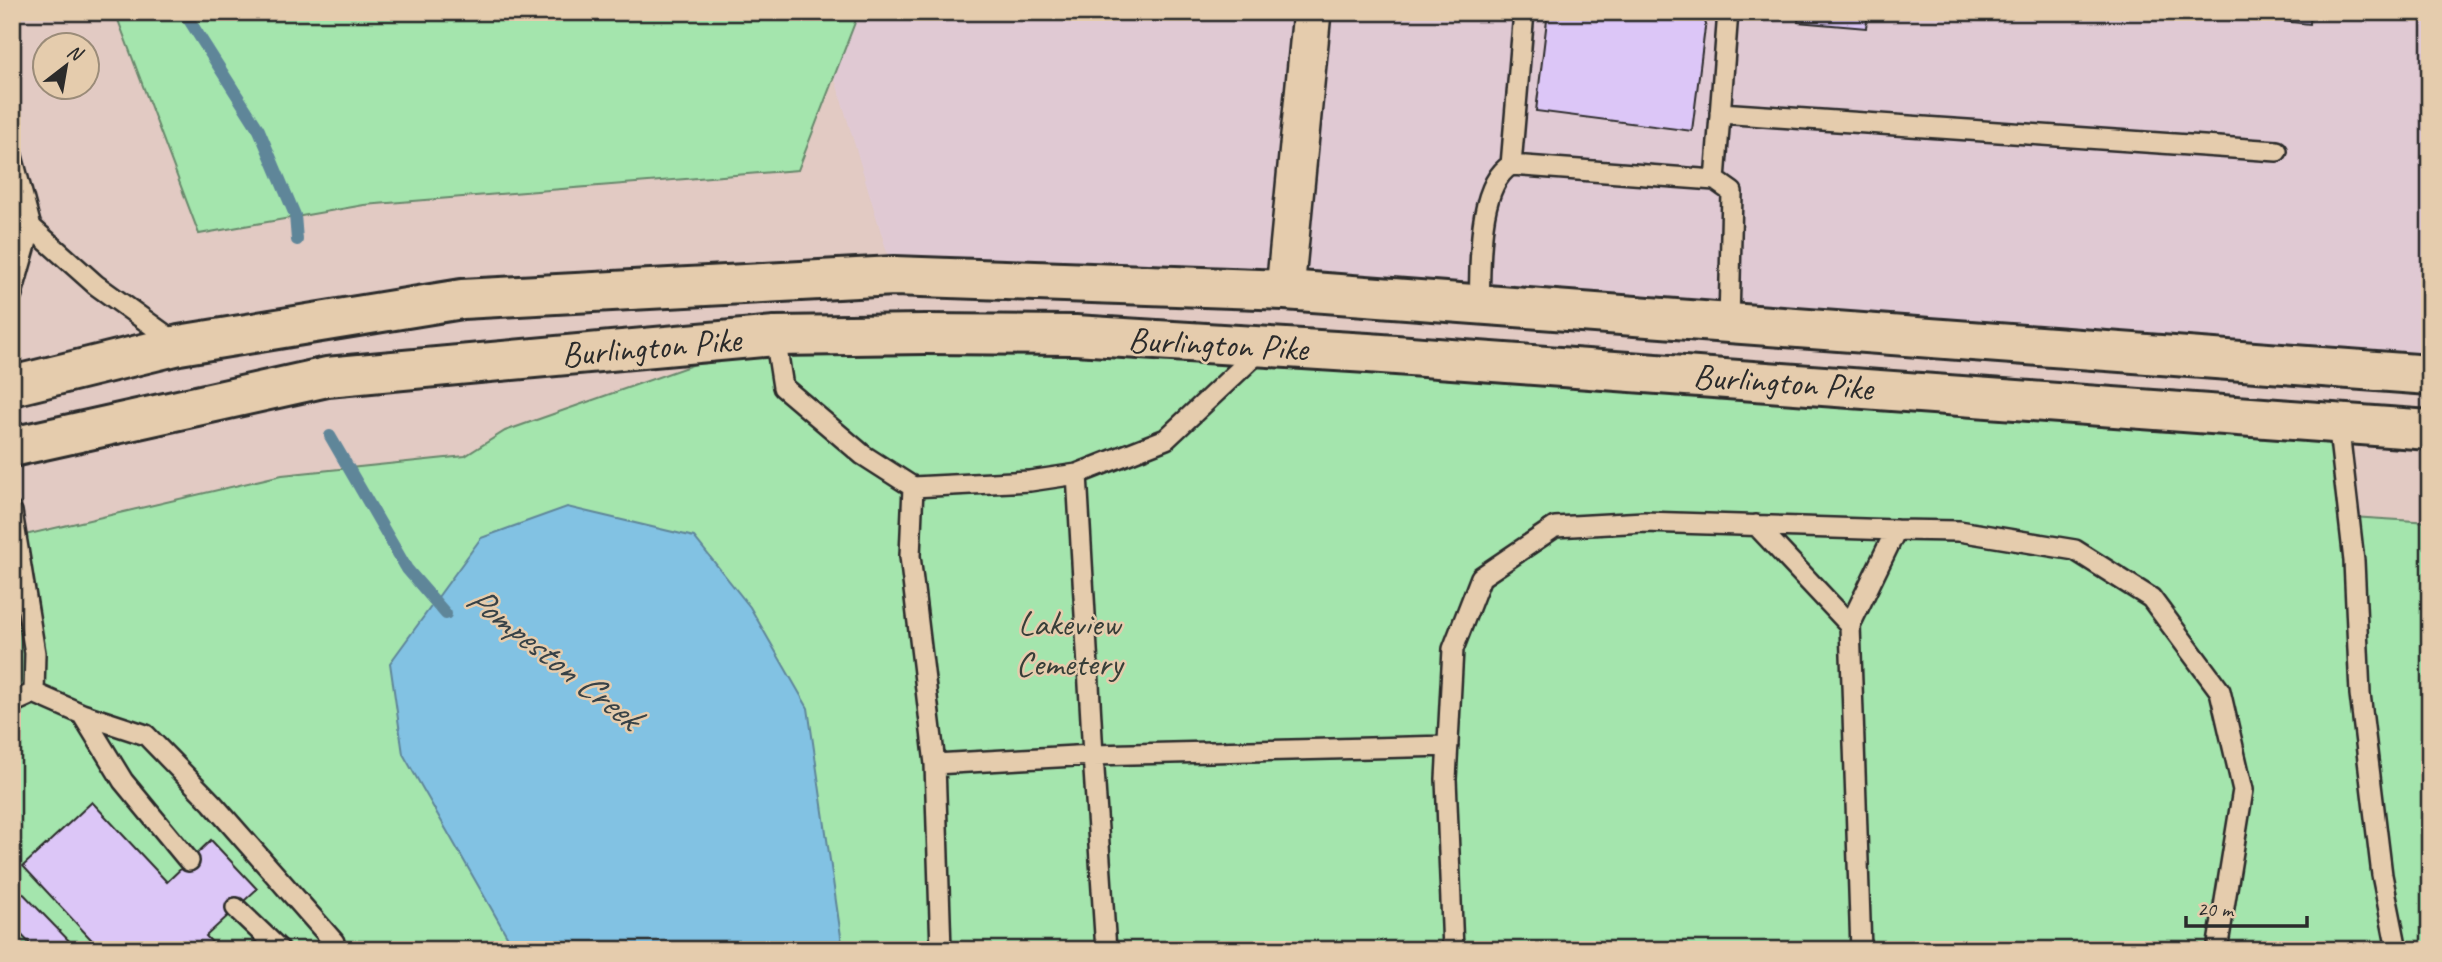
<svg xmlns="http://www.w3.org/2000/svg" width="2442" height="962" font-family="Caveat,sans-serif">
	<rect width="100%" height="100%" fill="#e2cac3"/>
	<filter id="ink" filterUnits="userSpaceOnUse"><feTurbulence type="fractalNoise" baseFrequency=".0143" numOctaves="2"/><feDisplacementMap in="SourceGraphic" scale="14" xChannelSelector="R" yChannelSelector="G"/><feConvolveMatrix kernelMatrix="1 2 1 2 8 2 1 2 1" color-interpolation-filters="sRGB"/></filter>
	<g filter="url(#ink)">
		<path fill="#e0c9d3" d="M815,12h1615v363l-1536,-99z"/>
		<path fill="#a4e5ad" stroke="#68886c" stroke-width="2" d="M115,12h744l-61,158 -434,35 -165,29z
			M775,336l1563,86 14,95 78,5v428h-2418v-412l270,-63 183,-19 40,-25z"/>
		<path fill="#82c2e3" stroke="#5f8699" stroke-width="2" d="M567,507l127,30 56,70 58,101 35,242h-328l-112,-196 -13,-91 91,-125z"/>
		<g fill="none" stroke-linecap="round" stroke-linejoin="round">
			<path stroke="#5f8699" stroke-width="12" d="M184,12l75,118 36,85 2,25
				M330,436l77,133 39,45"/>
		</g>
		<path fill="#dcc6f7" stroke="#2b2b2b" stroke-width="2" d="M1548,12h159l-15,119 -156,-20z
			M1799,12h69l-2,16 -68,-6z
			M2171,12h41l-1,4z
			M2254,12h57l-1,12 -57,-6z
			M92,802l75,80 44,-42 46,49 -51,47 13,14h-118l-78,-84z
			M12,882l66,68h-42l-24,-25z"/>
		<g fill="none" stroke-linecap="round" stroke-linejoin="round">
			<defs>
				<path id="lane" d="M1720,113l557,38
					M12,156l19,71 -19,67
					M1511,165l13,-153
					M1715,180l13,-168
					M31,227l65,58 82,59
					M1479,305c2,-38 -3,-119 32,-140l204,15 17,12 -3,131
					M775,336l8,51 80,68 50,32 117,-6 47,-7 89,-35 98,-92
					M2338,422l16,139 6,133 22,181 15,75
					M913,487l-3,69 25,208 158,-9 -16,-281
					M12,512l23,141 -1,40 -22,10
					M1756,525l94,100
					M34,693l48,21 41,67 66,80
					M82,714l64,21 66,68 122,139 1,8
					M935,764l6,186
					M236,908l44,42
					M1106,950l-13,-195 355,-9
					M1453,950l-7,-171 7,-130 28,-72 74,-50 89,-5 252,8
					M1861,950l-11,-325 46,-95 63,1 116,19 76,48 69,93 23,99 -26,160"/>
				<path id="street" d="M1285,290l27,-278"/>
				<path id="highway" d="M12,386l167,-41 283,-46 432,-23 391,14 1145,85
					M12,447l315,-70 448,-41 150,-2 150,1 293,18 1062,77"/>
			</defs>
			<use href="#lane" stroke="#2b2b2b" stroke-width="24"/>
			<use href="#street" stroke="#2b2b2b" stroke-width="42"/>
			<use href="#highway" stroke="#2b2b2b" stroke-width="44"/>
			<use href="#lane" stroke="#e5ccad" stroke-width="19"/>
			<use href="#street" stroke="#e5ccad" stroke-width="37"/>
			<use href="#highway" stroke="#e5ccad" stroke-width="38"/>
		</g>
	</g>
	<g text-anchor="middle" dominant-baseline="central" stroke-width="5" stroke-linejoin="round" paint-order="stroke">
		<g font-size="35" fill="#2b2b2b" stroke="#e5ccad">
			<text transform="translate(1218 344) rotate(3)">Burlington Pike</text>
			<text transform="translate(651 347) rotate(-5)">Burlington Pike</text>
			<text transform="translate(1783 382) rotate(4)">Burlington Pike</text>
		</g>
		<g font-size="35" fill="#373e38" stroke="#e5ccad">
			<text x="1069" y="623">Lakeview<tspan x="1069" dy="40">Cemetery</tspan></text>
		</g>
		<g font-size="37" font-style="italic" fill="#384247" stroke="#e5ccad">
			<text transform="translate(554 657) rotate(38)">Pompeston Creek</text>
		</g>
	</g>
	<rect width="2442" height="962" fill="none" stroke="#e5ccad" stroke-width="42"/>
	<rect x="21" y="21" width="2400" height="920" fill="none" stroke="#2b2b2b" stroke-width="2.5" filter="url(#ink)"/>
	<g transform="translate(66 66) rotate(31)"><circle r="33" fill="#e5ccad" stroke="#9b8c79" stroke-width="2"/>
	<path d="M0-5L12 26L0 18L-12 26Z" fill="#2b2b2b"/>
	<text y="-10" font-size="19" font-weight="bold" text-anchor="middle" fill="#2b2b2b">N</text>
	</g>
	<path d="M2186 916v10h121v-10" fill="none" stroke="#2b2b2b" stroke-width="3.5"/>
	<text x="2197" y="916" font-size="21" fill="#2b2b2b" stroke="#e5ccad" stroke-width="5" paint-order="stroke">20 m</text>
</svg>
